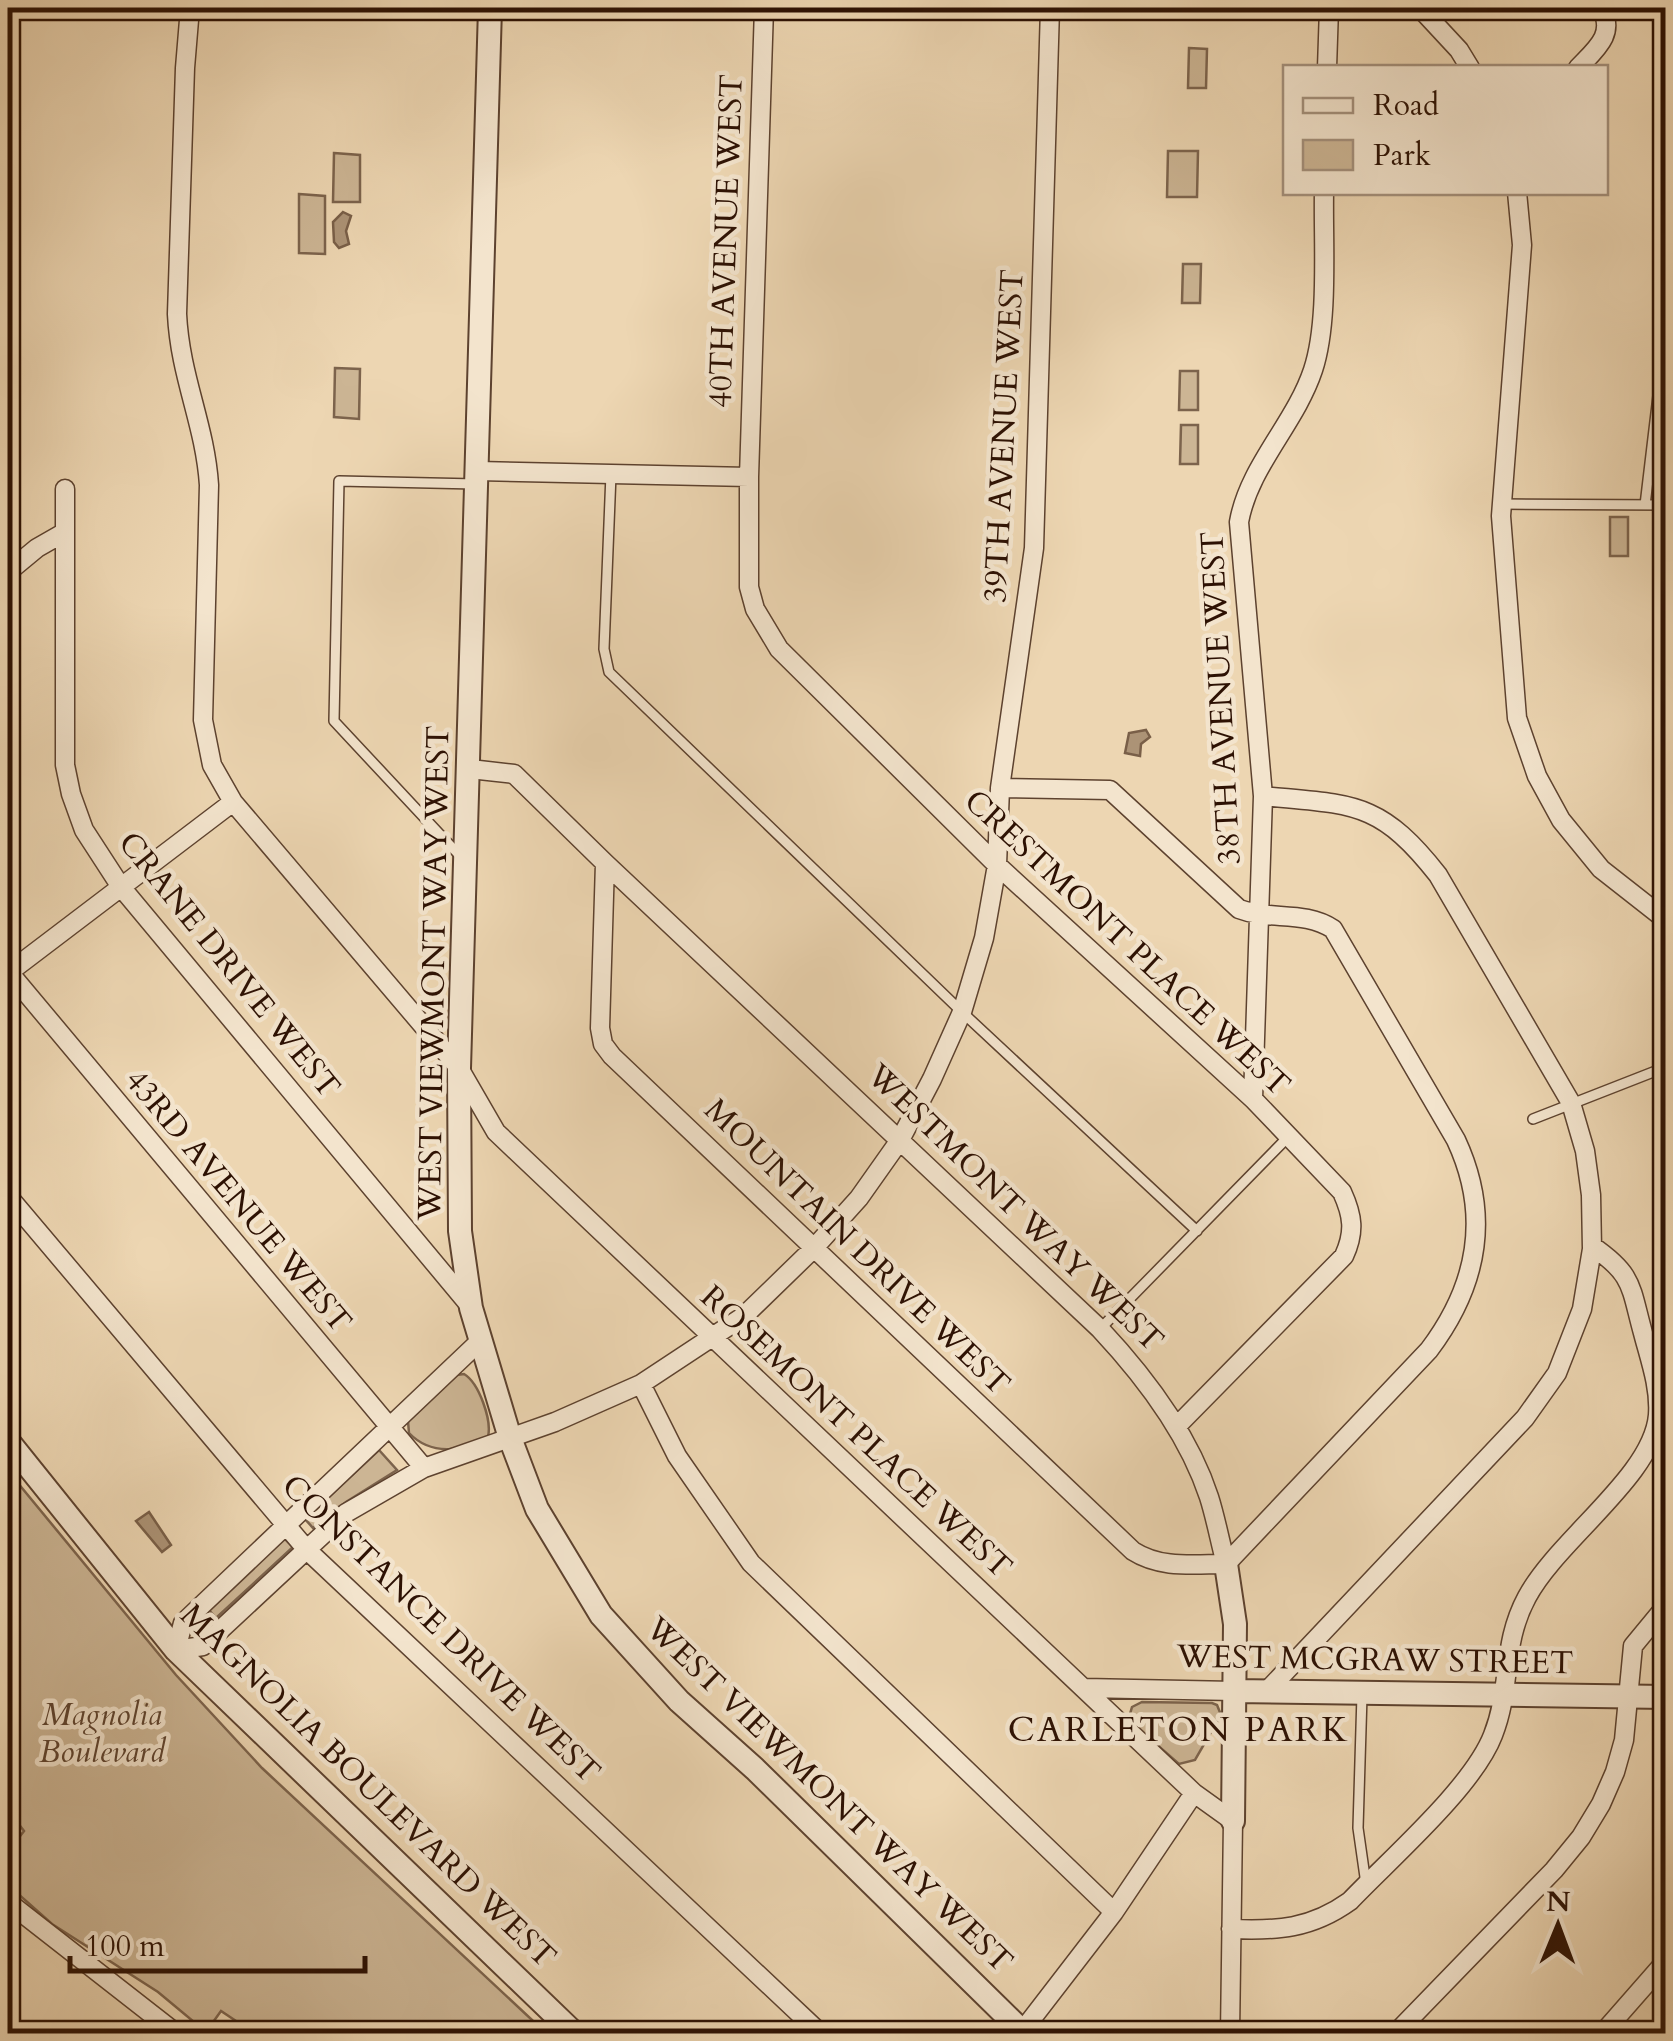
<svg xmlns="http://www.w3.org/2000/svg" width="1673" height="2041" font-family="Cardo,serif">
	<rect width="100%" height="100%" fill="#edd6b2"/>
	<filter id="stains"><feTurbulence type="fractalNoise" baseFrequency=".002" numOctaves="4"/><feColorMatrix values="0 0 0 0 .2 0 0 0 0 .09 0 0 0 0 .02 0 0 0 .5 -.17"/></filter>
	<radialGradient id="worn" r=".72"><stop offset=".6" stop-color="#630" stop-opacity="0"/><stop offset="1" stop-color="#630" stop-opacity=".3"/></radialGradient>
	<path fill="#ccb594" stroke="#7c634c" stroke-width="2.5" d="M1189,48l18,1 -1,39h-18z
		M1168,151h30l-1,46h-30z
		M334,153l26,2v47h-27z
		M299,194l26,2v58l-26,-1z
		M1183,264h18l-1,39h-18z
		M335,368l25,1 -1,50 -25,-2z
		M1180,371h18v39h-19z
		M1181,425h17v39h-18z
		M1610,517h18v39h-18z
		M464,1374c15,9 28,46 24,63 -25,16 -58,18 -79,-4l-1,-12 49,-46z
		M379,1450l18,20 -51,32 -33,26 -8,-9z
		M8,1471l168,204 86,93 284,265h-292l-33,-22 -15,21 -48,-40 -106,-68 -44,-39v-33l16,-21 -16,-21z
		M284,1538l9,9 -77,71 -7,-8z
		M1142,1702l70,1 5,2 4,10 -26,45 -16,4 -47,-41 -2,-9 2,-7z"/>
	<path fill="#ac9376" stroke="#795f48" stroke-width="2.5" d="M343,212l8,4 -5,15 3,13 -10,4 -5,-6 -1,-20z
		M1146,730l4,7 -9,7 -1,12 -15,-3 4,-20z
		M149,1512l22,33 -9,7 -26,-31z"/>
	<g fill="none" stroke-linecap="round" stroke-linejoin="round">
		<defs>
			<path id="service" d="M611,474l-7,175 5,23 353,340 235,219
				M1502,504l164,1
				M1645,505l16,-134 5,-157
				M461,857l-127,-136 5,-240 137,3
				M1533,1119l133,-52
				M1100,1329l188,-192
				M1362,1695l-4,133 8,56"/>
			<path id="minor" d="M190,8l-5,60 -8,246c3,63 28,110 32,171l-6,235 9,45 21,37 226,266 37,64 698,661 39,28 -3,213
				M764,8l-15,469v110l6,22 24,40 218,216 256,234 89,93c11,24 13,40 2,64l-168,171
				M1420,8l39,42 11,18
				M1327,68l2,-60
				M1578,68c18,-19 38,-34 23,-60
				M1517,192l5,53 -21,271 16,202 20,58 24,44 40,49 65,51
				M478,471l271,6
				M65,489v276l6,29 13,36 37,57 350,420
				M8,572l29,-24 28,-16
				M470,769l44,5 91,89 495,466c45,48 88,104 109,168 7,22 11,45 17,67
				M1000,788l110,2 129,119c31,12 65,1 94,20l123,211c35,75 22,145 -27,210l-203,214
				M1263,796c90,9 116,4 175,79l133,228 14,48 6,44 1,54 -10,60 -25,64 -32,45 -258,273
				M605,863l-5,165 3,16 9,12 521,495c28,18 61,13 93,13
				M8,971l416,497
				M8,973l225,-171
				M1253,1099l10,-303 -24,-274c10,-56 56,-98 74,-152 16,-48 10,-126 11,-178
				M8,1196l299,354 514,484
				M480,1341l-297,282 -7,27 27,-4 143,-133 78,-45 131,-46 86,-38 103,-68 70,-68 45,-50 41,-58 32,-61 30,-67 22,-74 13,-73 3,-77 34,-240 16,-540
				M641,1384l36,72 74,107 363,349
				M1084,1688l150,3
				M8,1902l169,132
				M1231,1929c46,2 80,0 119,-28 41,-43 123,-114 143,-166 19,-48 8,-90 34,-138 31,-58 126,-121 131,-182 2,-28 -8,-55 -15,-82 -13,-47 -9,-58 -51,-87
				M1020,2034l94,-122 80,-119
				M1395,2034l159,-164 27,-33 20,-33 14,-32 9,-32 9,-94 33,-40
				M1602,2034l64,-73"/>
			<path id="tertiary" d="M490,8l-31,1060 1,163 11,77 39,130 27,71 64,106 78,86 76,68 270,265
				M8,1441l168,209 399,384
				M1226,1564l9,60 -2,197
				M1234,1691l432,6"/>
		</defs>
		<use href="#service" stroke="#5d422f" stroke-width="12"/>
		<use href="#minor" stroke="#5d422f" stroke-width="21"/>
		<use href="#tertiary" stroke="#5d422f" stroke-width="26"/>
		<use href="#service" stroke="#f3e4cd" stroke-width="9"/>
		<use href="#minor" stroke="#f3e4cd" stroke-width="18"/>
		<use href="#tertiary" stroke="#f3e4cd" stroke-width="22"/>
	</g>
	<g text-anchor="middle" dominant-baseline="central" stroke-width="9" stroke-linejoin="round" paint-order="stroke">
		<g font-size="32" fill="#2d1103" stroke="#f3e4cd">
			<text transform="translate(726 241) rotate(-88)">40TH AVENUE WEST</text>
			<text transform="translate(1004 436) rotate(-87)">39TH AVENUE WEST</text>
			<text transform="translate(1221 698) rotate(-93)">38TH AVENUE WEST</text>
			<text transform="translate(1127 943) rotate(43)">CRESTMONT PLACE WEST</text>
			<text transform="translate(229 965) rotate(51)">CRANE DRIVE WEST</text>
			<text transform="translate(434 973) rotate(-89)">WEST VIEWMONT WAY WEST</text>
			<text transform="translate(238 1201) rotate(50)">43RD AVENUE WEST</text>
			<text transform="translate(1015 1208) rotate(44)">WESTMONT WAY WEST</text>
			<text transform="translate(857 1247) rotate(44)">MOUNTAIN DRIVE WEST</text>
			<text transform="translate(856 1432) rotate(43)">ROSEMONT PLACE WEST</text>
			<text transform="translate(441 1629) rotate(44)">CONSTANCE DRIVE WEST</text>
			<text transform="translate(1375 1660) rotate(1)">WEST MCGRAW STREET</text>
			<text transform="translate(368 1786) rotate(44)">MAGNOLIA BOULEVARD WEST</text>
			<text transform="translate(829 1795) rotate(44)">WEST VIEWMONT WAY WEST</text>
		</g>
		<g font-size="32" font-style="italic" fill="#5d422e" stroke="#f3e4cd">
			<text x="102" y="1715">Magnolia<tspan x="102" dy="37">Boulevard</tspan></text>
		</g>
		<g font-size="35" letter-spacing="2.5" fill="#2d1103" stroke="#f3e4cd">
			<text x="1179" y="1730">CARLETON PARK</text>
		</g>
	</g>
	<rect width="1673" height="2041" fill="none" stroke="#edd6b2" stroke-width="40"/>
	<rect x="10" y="10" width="1653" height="2021" fill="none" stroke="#2d1103" stroke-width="5"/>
	<rect x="20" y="20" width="1633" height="2001" fill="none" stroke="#2d1103" stroke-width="2.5"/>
	<rect x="1283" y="65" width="325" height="130" fill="#f3e4cd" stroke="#a4907c" stroke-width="2.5"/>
	<rect x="1303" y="98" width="50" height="15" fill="#f3e4cd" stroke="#a4907c" stroke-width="2.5"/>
	<text x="1373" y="115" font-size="30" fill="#2d1103">Road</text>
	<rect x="1303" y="140" width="50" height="30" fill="#ccb594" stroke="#a4907c" stroke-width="2.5"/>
	<text x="1373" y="165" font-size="30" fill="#2d1103">Park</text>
	<g transform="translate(1558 1926) rotate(1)" stroke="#f3e4cd" stroke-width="8" paint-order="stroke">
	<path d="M0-8L18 38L0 25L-18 38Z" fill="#2d1103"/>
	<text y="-15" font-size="28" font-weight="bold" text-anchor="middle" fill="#2d1103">N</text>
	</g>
	<path d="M70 1956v15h295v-15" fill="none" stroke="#2d1103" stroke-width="5"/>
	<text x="85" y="1956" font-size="30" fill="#2d1103" stroke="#f3e4cd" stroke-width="8" paint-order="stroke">100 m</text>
	<rect width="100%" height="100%" filter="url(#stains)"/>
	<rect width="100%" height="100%" fill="url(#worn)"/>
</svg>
